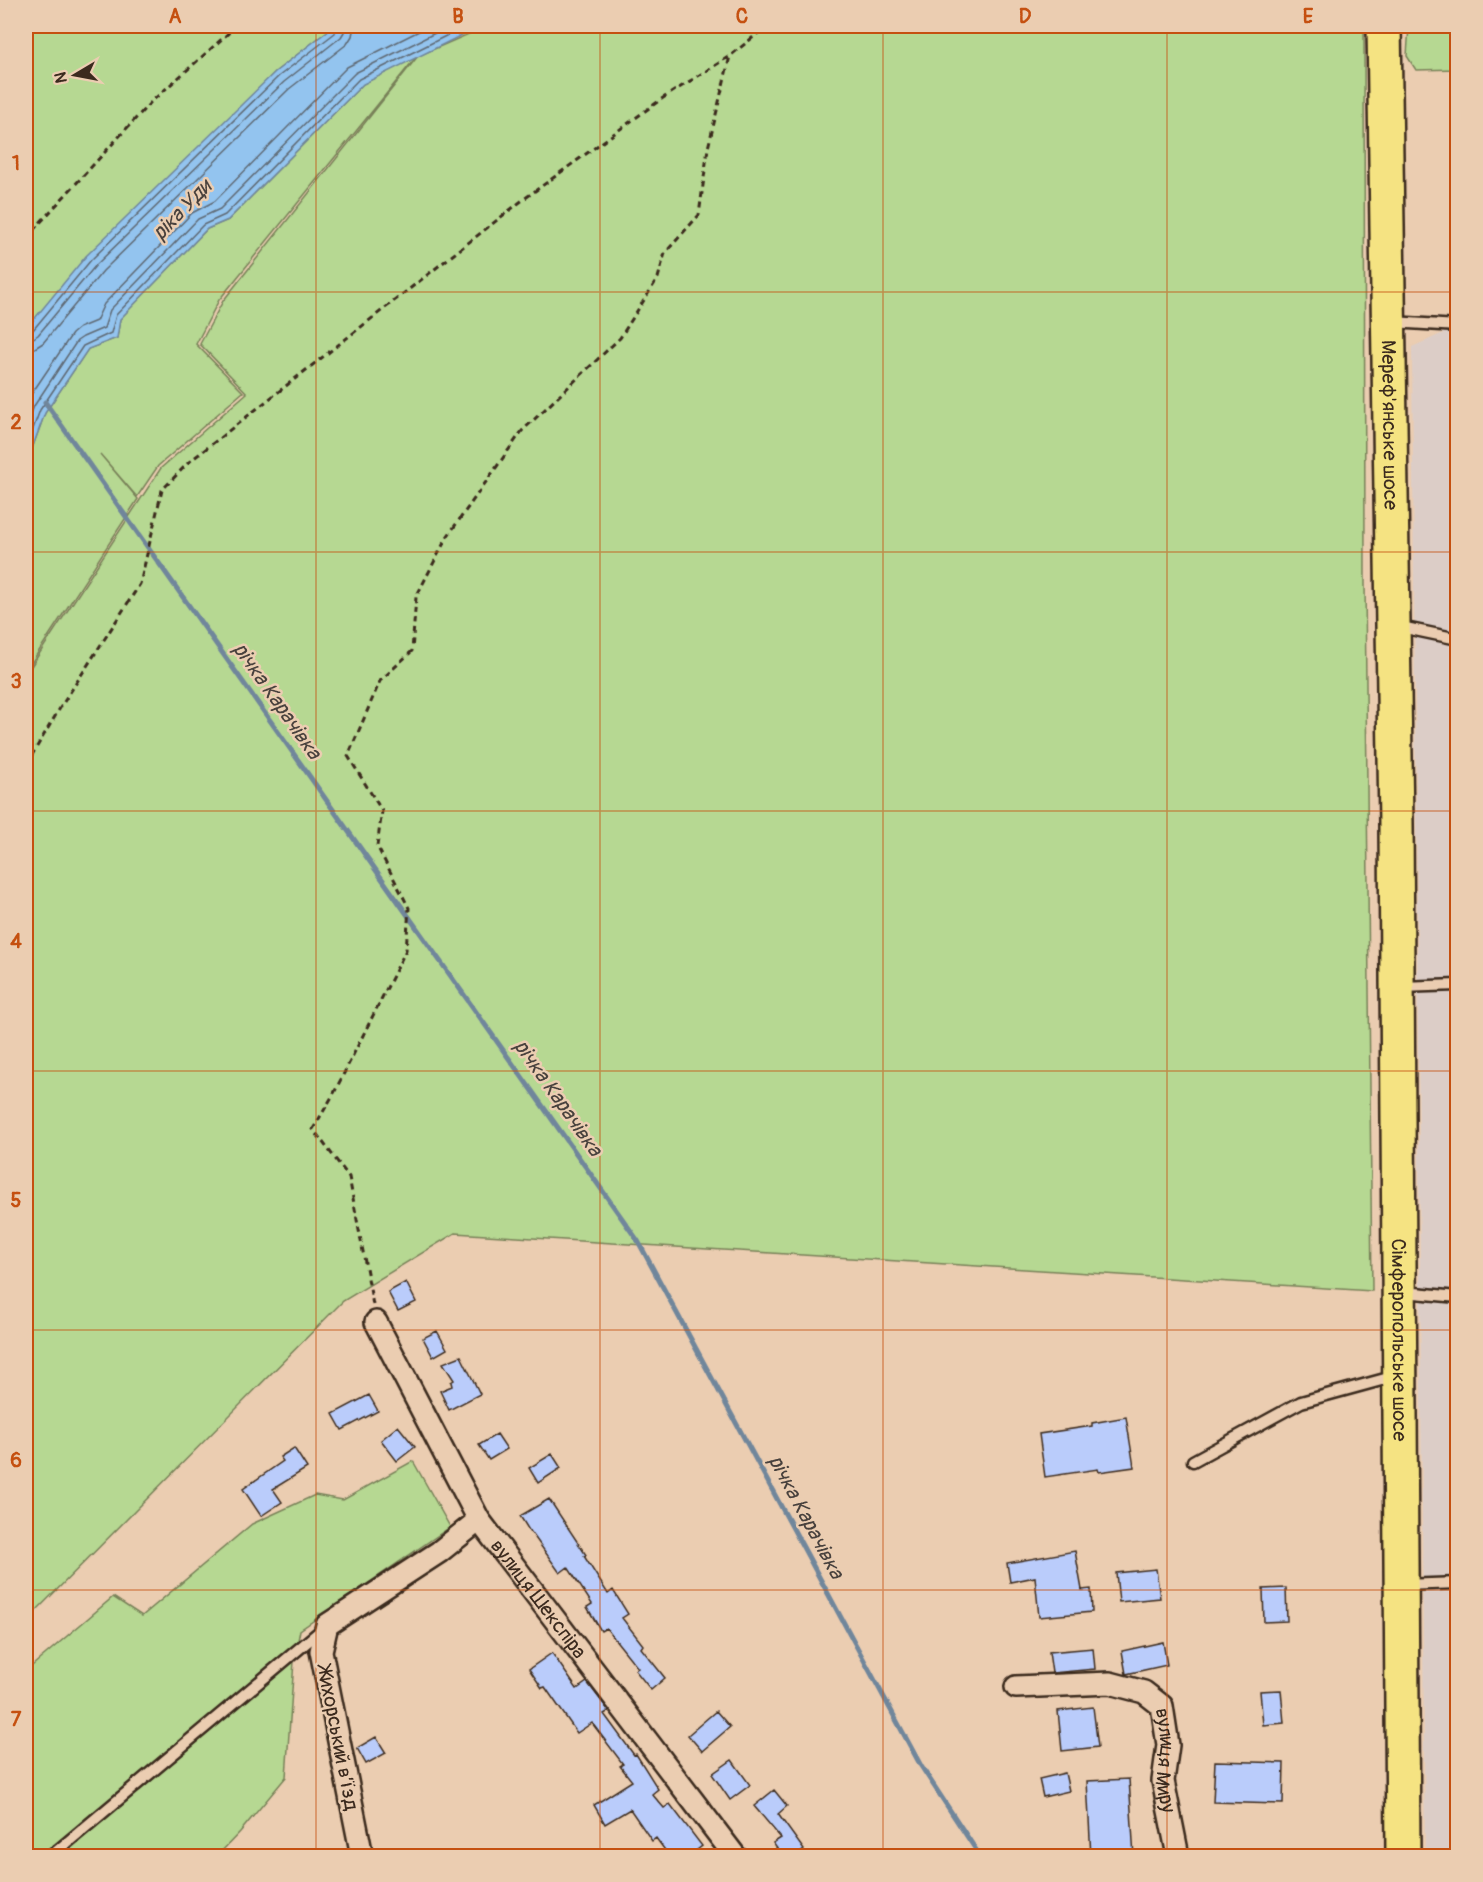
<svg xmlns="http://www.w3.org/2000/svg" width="1483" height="1882" font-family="Pangolin,sans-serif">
	<rect width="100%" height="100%" fill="#ebcdb1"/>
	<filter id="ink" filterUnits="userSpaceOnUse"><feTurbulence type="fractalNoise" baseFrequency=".0167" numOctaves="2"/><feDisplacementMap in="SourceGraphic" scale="12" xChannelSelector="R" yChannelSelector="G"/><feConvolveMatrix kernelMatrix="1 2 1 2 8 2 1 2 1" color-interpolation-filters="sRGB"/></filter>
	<g filter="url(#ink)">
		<path fill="#dccdc7" d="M1457,327v1529h-32l-13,-1509z"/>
		<path fill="#b6d892" stroke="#788158" stroke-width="1.5" d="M26,26h308l-59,46 -249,257z
			M487,26h877l1,559 7,706 -917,-58 -112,68 -317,320v-947l135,-206 86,-75 -47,-49 23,-43 195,-245z
			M1409,26h48v43l-41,1 -9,-14z
			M417,56l-198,244 -23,44 47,48 -85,74 -21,31 -37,-43 38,45 -112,172v-206l19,-52 43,-64 29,-11 3,-19 87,-90 21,-9 135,-136z
			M413,1461l37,66 -150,103 -6,31 -8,116 -46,55 -23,24h-191v-185l87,-74 29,19 110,-92 63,-29 28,5z"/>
		<path fill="#93c4ef" stroke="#70869b" stroke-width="1.5" d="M334,26h146l-117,58 -135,136 -21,9 -87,90 -3,19 -29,11 -43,64 -19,52v-136l60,-73 189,-184z"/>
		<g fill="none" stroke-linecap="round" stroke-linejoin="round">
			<path stroke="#5e6872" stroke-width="1.5" d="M26,332l7,-2 58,-70 188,-184 56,-43 2,-7
				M26,340l6,-1 6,-4 58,-70 188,-183 57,-45 3,-5 1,-6
				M26,349l9,-1 8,-5 60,-72 186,-182 58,-45 5,-8 2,-10
				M26,402l46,-68 7,-6 17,-7 8,-17 88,-91 23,-12 132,-134 82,-41
				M26,427l8,-21 43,-65 6,-4 21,-9 6,-18 88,-91 22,-10 135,-136 94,-47
				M26,448l14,-38 43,-64 28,-13 5,-18 87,-90 22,-10 134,-136 107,-53"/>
			<path stroke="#70869b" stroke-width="5" d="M45,402l593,839 283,525 59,90"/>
		</g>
		<path fill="#baccfb" stroke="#3b2a1e" stroke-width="1.5" d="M406,1282l10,20 -18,9 -10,-19z
			M437,1331l10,18 -14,8 -10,-19z
			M461,1356l19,38 -31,16 -9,-19 12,-5 -1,-4 3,-2 -11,-17z
			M369,1395l9,16 -36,19 -9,-16z
			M1126,1417l8,50 -35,5 -1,-3 -53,8 -6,-43 53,-8v-3z
			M398,1426l17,21 -18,14 -16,-21z
			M497,1434l10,15 -18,11 -10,-15z
			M294,1448l13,20 -34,21 9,13 -21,14 -18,-27 40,-28 -3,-4z
			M552,1454l9,14 -23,15 -9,-15z
			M549,1499l37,56 -2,1 24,38 5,-4 15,24 -6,4 21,27 -2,3 24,30 -14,12 -16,-20 3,-2 -32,-40 -5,3 -14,-24 5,-3 -24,-37 -8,6 -29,-41h-1l-10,-16z
			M1075,1551l7,39 9,-1 1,23 -53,5 -4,-40 -25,5 -3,-19z
			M1156,1569l4,29 -41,4 -3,-29z
			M1286,1588l1,33 -23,1 -1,-33z
			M1163,1642l4,23 -41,9 -4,-23z
			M1093,1648l2,21 -43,4 -3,-21z
			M552,1653l25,36 10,-7 22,29 -5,3 30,41 2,-1 22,35 -6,5 12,14 6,-4 32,42 -14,11h-18l-14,-19 -4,3 -22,-32 -25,15 -11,-19 38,-24 -12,-15 3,-2 -31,-41 -15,10 -32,-46 -3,1 -13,-19z
			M1281,1690l3,33 -21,2 -3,-34z
			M1093,1707l5,40 -36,4 -4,-40z
			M716,1711l14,16 -28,24 -14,-16z
			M376,1737l10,16 -20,11 -9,-16z
			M732,1760l18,25 -20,15 -18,-26z
			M1215,1761l69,2 -1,41 -70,-2z
			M1065,1773l4,18 -26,6 -4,-18z
			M1129,1779l5,78h-43l-4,-76z
			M774,1790l13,16 -9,8 26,36 -9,7h-12l-10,-14 8,-5 -27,-32z"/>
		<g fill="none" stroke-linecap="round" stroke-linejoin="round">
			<defs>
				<path id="service" d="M1392,322l66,4
					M1396,626l62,13
					M1401,987l57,-2
					M1404,1292l54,5
					M1193,1461l108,-59 95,-26
					M1404,1585l54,-2
					M51,1856l274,-229"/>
				<g id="minor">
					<path id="s1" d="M376,1322l103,198 256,336"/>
					<path id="s2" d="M1016,1687l94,-4 34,9 18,14 6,39 -5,36 15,75"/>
					<path d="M362,1856l-41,-205 6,-26 112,-73 40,-32"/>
				</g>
				<g id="trunk">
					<path id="s3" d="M1384,26l12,798 7,1032"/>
				</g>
			</defs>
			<use href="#service" stroke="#3b2a1e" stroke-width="15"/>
			<use href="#minor" stroke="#3b2a1e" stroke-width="26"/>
			<use href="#trunk" stroke="#3b2a1e" stroke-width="38"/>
			<path stroke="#3b2a1e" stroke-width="3" stroke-dasharray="6 4.5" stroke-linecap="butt" d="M26,238l124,-135 83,-74 2,-3
				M26,765l34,-57 80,-124 22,-94 27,-28 335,-263 139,-101 67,-42 37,-30
				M373,1305l-24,-128 -36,-48 20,-34 73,-145 3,-42 -32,-62 5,-35 -34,-55 32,-75 32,-30 4,-54 31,-60 75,-106 98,-93 38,-60 7,-25 34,-38 9,-67 22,-92"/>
			<use href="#service" stroke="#ebcdb1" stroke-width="10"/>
			<use href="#minor" stroke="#ebcdb1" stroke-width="21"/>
			<use href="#trunk" stroke="#f5e382" stroke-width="33"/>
		</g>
	</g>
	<path fill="none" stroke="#c55010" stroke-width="1.5" stroke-opacity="0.55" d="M316,26v1830M600,26v1830M883,26v1830M1167,26v1830M26,292h1432M26,552h1432M26,811h1432M26,1071h1432M26,1330h1432M26,1590h1432"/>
	<g text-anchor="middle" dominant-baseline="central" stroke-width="5" stroke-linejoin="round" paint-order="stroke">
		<g font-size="20" fill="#3b2a1e" stroke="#ebcdb1">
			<text stroke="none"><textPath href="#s3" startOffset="399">Мереф'янське шосе</textPath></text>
			<text stroke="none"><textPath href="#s3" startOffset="1314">Сімферопольське шосе</textPath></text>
			<text stroke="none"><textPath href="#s1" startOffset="322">вулиця Шекспіра</textPath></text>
			<text transform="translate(338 1738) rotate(79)">Жихорський в’їзд</text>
			<text stroke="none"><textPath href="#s2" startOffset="207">вулиця Миру</textPath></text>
		</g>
		<g font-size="21" font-style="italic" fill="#48413d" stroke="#ebcdb1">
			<text transform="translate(182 210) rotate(-46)">ріка Уди</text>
			<text transform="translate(277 701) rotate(55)">річка Карачівка</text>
			<text transform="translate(558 1098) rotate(55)">річка Карачівка</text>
			<text transform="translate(806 1517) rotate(62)">річка Карачівка</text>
		</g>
	</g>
	<rect width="1483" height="1882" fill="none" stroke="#ebcdb1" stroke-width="66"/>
	<g transform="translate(75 75) rotate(260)" stroke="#ebcdb1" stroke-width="4.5" paint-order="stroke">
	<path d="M0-4.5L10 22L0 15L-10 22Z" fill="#3b2a1e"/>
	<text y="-9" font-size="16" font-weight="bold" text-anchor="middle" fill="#3b2a1e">N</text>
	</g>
	<rect x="33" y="33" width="1417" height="1816" fill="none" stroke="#c55010" stroke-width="2"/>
	<g font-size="20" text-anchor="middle" font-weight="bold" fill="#c55010">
		<text x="175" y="23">A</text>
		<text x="458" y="23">B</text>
		<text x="742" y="23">C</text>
		<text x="1025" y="23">D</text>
		<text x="1308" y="23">E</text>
		<text x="16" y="170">1</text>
		<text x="16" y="429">2</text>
		<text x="16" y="688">3</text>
		<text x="16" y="948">4</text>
		<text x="16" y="1207">5</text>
		<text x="16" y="1467">6</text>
		<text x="16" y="1726">7</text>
	</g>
</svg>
